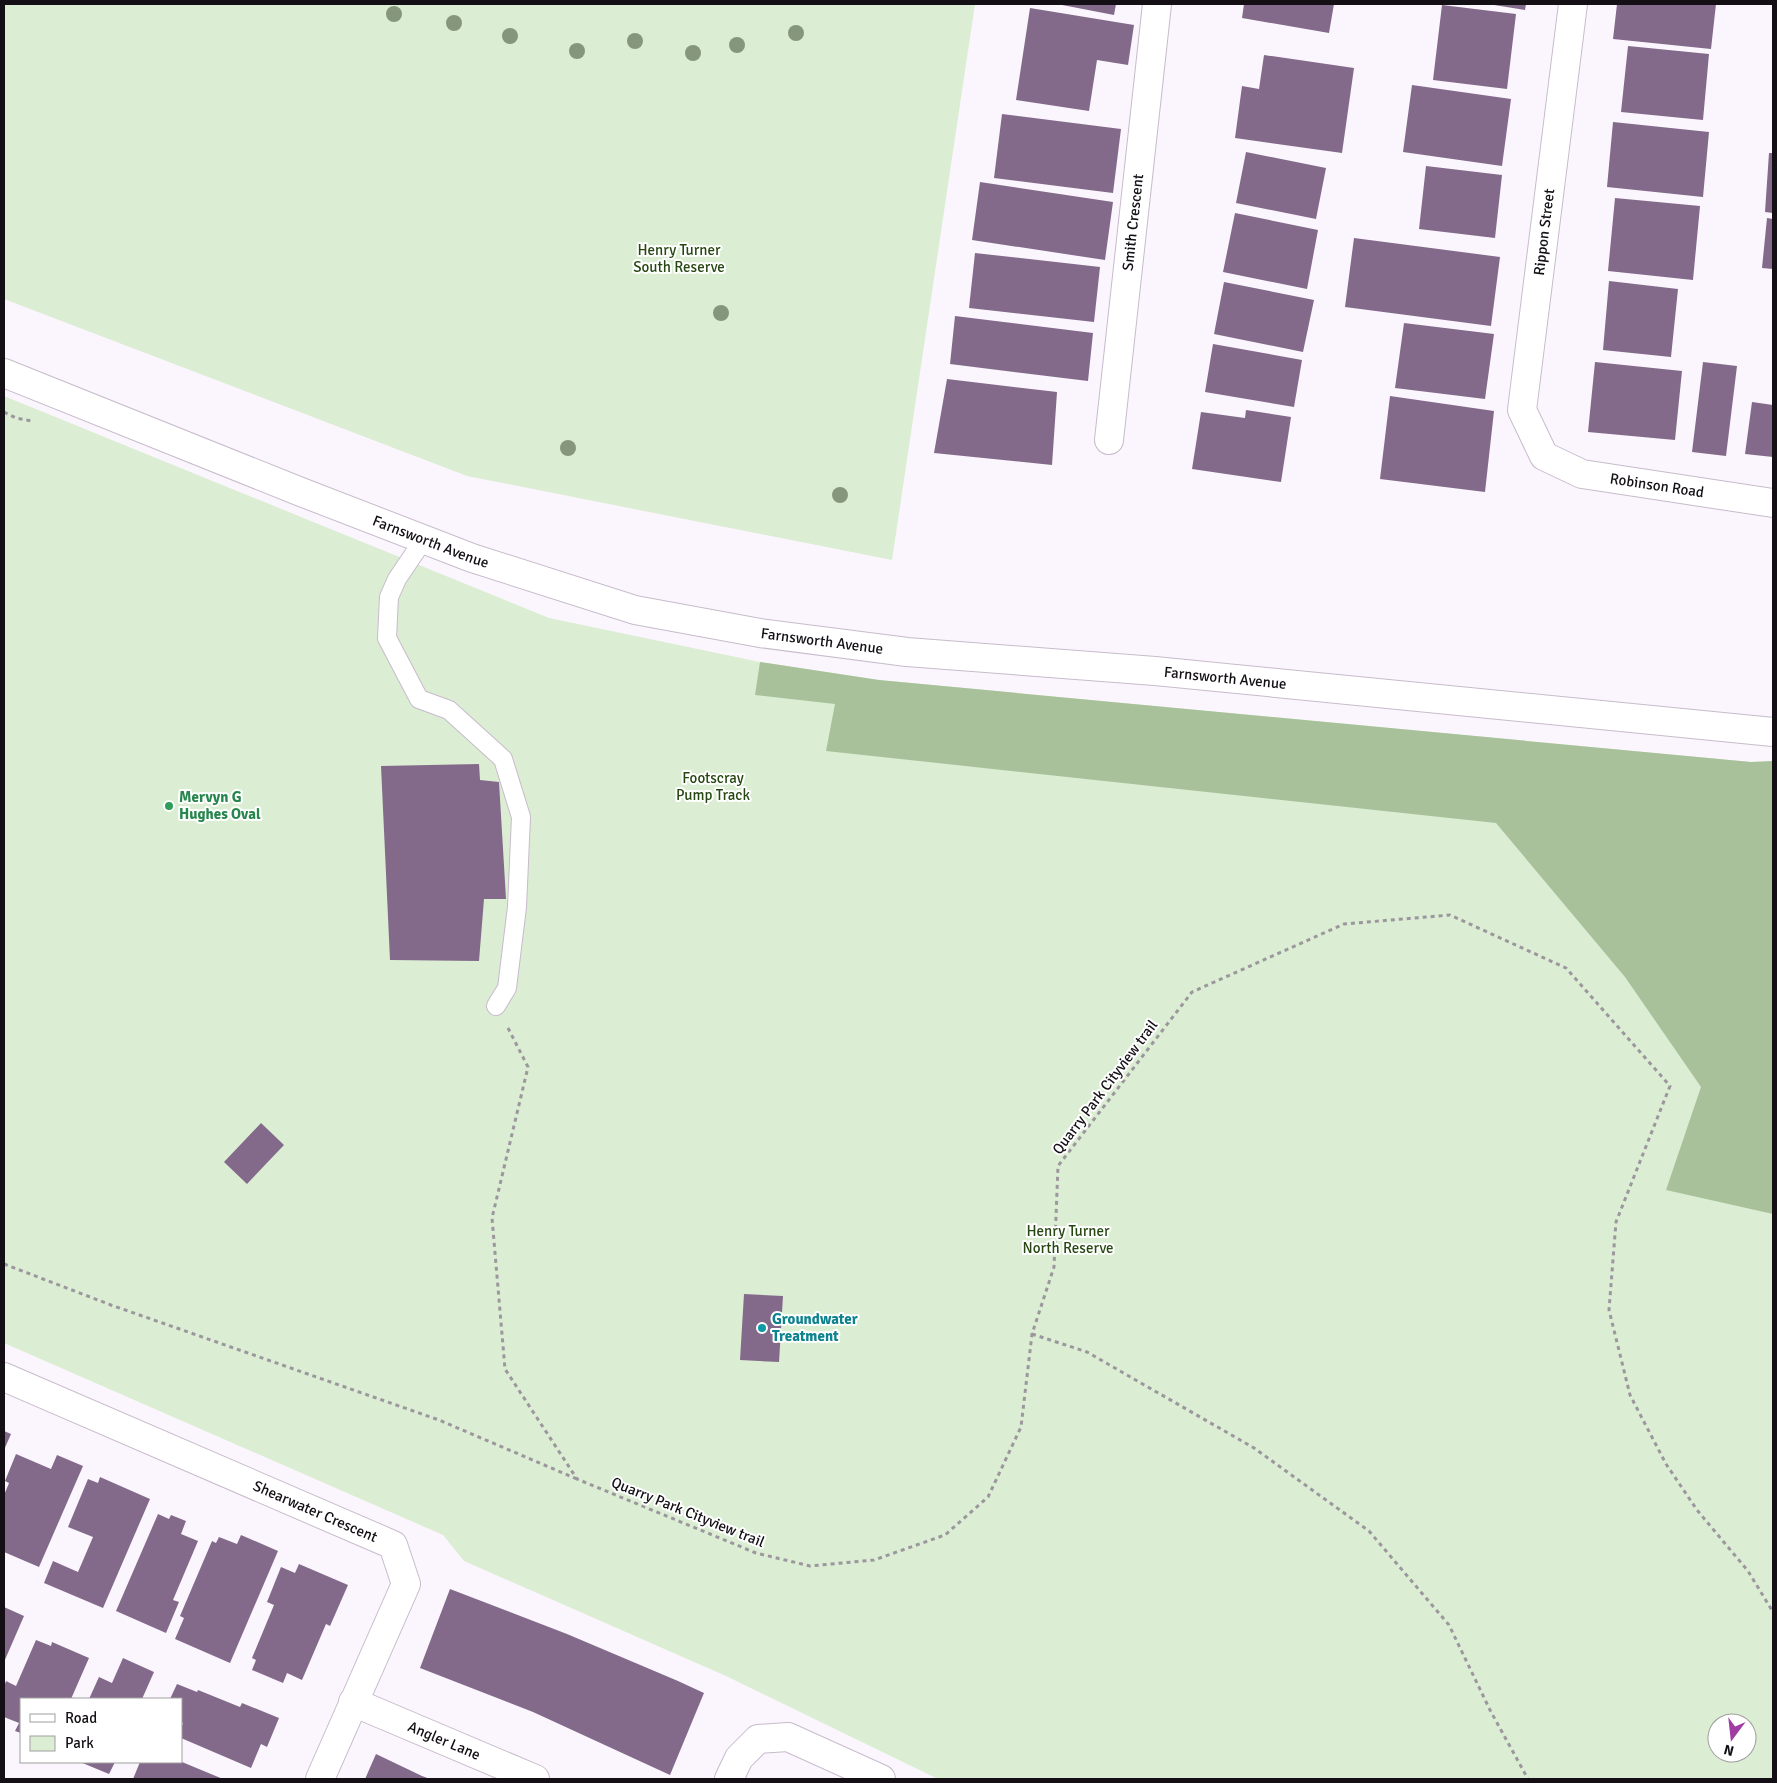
<svg xmlns="http://www.w3.org/2000/svg" width="1777" height="1783" font-family="Signika,sans-serif">
	<rect width="100%" height="100%" fill="#fbf6fd"/>
	<path fill="#dbedd2" fill-rule="evenodd" d="M4,4h971l-83,556 -425,-84 -463,-177z
		M4,396l545,222 211,44 119,18 872,82 22,-1v1018h-835l-212,-103 -262,-115 -21,-26 -439,-192zM1717,1723h30v30h-30z"/>
	<path fill="#a8c19b" d="M760,662l119,18 872,82 22,-1v453l-107,-24 35,-103 -76,-110 -129,-154 -670,-72 9,-47 -80,-9z"/>
	<path fill="#836a8b" d="M1057,4h59l-2,11z
		M1244,4h90l-5,29 -87,-15z
		M1488,4h38l-1,6z
		M1617,4h99l-5,45 -98,-10z
		M1442,5l74,9 -9,75 -74,-9z
		M1030,8l104,17 -6,40 -31,-5 -8,51 -73,-11z
		M1628,46l81,8 -6,66 -82,-8z
		M1264,55l90,13 -12,85 -107,-15 7,-52 17,3z
		M1412,85l99,14 -9,67 -99,-14z
		M1002,114l119,15 -8,64 -119,-15z
		M1613,122l96,10 -6,65 -96,-10z
		M1246,152l80,16 -10,51 -80,-16z
		M1769,153h4v60l-8,-1z
		M1426,166l76,9 -7,63 -76,-9z
		M980,182l133,20 -8,58 -133,-20z
		M1615,198l85,8 -7,74 -85,-9z
		M1235,213l83,17 -11,59 -84,-17z
		M1767,218l6,1v50l-11,-1z
		M1354,238l146,19 -9,69 -146,-19z
		M975,253l125,14 -6,55 -125,-14z
		M1609,281l69,8 -7,68 -68,-7z
		M1224,282l90,18 -11,52 -89,-18z
		M955,316l138,17 -5,48 -138,-17z
		M1404,323l90,11 -9,65 -90,-11z
		M1213,344l89,16 -8,47 -89,-15z
		M1595,362l87,9 -7,69 -87,-8z
		M1703,362l34,4 -11,90 -34,-4z
		M947,379l110,13 -5,73 -118,-12z
		M1390,396l104,15 -9,81 -105,-13z
		M1752,402l21,3v52l-28,-3z
		M1246,410l45,7 -10,65 -89,-13 9,-57 44,6z
		M479,764l1,16 19,2 7,117h-22l-5,62 -89,-1 -9,-194z
		M261,1123l23,22 -37,39 -23,-22z
		M744,1294l39,2 -4,66 -39,-2z
		M4,1431l7,3 -7,16z
		M16,1454l35,15 6,-14 26,11 -44,101 -35,-15v-57l5,-12 -4,-2z
		M100,1477l50,22 -47,109 -59,-25 9,-22 25,11 15,-35 -25,-10 20,-48 10,4z
		M158,1514l11,5 2,-4 15,6 -5,13 17,7 -25,59 6,2 -13,31 -50,-22z
		M241,1535l37,16 -48,112 -55,-24 9,-21 -4,-2 32,-75 4,2 3,-6 18,7z
		M299,1564l49,21 -18,41 -4,-2 -24,56 -15,-7 -4,10 -31,-13 4,-10 -4,-2 22,-53 -7,-3 14,-35 14,6z
		M450,1589l117,45 111,47 26,12 -34,82 -137,-63 -113,-44z
		M4,1607l20,9 -20,46z
		M36,1640l15,6 1,-4 37,16 -18,41h-50v34l-6,-2 4,-8 -15,-6v-30l2,-6 10,5z
		M123,1658l31,14 -12,27h-53l10,-22 13,6z
		M177,1684l20,8 1,-2 42,17 2,-4 37,15 -12,29 -6,-3 -10,24 -70,-30v-10l2,-5 -2,-1v-23h-11z
		M376,1754l46,22 8,3h-65z
		M80,1762h35l-6,12z
		M140,1762h42l41,17h-90z"/>
	<g fill="none" stroke-linecap="round" stroke-linejoin="round">
		<defs>
			<path id="service" d="M424,539l-27,40 -8,18 -2,41 32,61 30,11 54,49 18,58 -4,90 -10,81 -11,18"/>
			<g id="minor">
				<path id="s1" d="M1573,4l-51,406 22,46 38,18 191,29"/>
				<path id="s2" d="M1109,440l48,-436"/>
				<path id="s3" d="M4,1377l389,168 13,39 -86,195"/>
				<path id="s4" d="M353,1702l182,77"/>
				<path d="M729,1779l10,-21 19,-19 30,-2 93,42"/>
			</g>
			<g id="secondary">
				<path id="s5" d="M4,373l297,119 171,66 163,52 125,23 147,19 248,19 618,61"/>
			</g>
		</defs>
		<use href="#service" stroke="#c8bbcc" stroke-width="20"/>
		<use href="#minor" stroke="#c8bbcc" stroke-width="30"/>
		<use href="#secondary" stroke="#c8bbcc" stroke-width="30"/>
		<path stroke="#9c979e" stroke-width="3" stroke-dasharray="4 4" stroke-linecap="butt" d="M4,412l12,6 16,3
			M508,1028l20,39 -36,151 13,151 72,110 179,74 54,13 64,-6 71,-25 43,-38 33,-70 11,-93 22,-67 4,-101 134,-174 152,-68 106,-9 116,53 104,118 -54,136 -7,88 21,85 36,69 31,46 51,61 25,41
			M4,1264l107,41 328,115 138,59
			M1032,1334l55,18 167,96 115,83 80,94 41,85 38,69"/>
		<use href="#service" stroke="#fff" stroke-width="18"/>
		<use href="#minor" stroke="#fff" stroke-width="28"/>
		<use href="#secondary" stroke="#fff" stroke-width="28"/>
	</g>
	<g fill="#86967c">
		<circle cx="394" cy="14" r="8"/>
		<circle cx="454" cy="23" r="8"/>
		<circle cx="796" cy="33" r="8"/>
		<circle cx="510" cy="36" r="8"/>
		<circle cx="635" cy="41" r="8"/>
		<circle cx="737" cy="45" r="8"/>
		<circle cx="577" cy="51" r="8"/>
		<circle cx="693" cy="53" r="8"/>
		<circle cx="721" cy="313" r="8"/>
		<circle cx="568" cy="448" r="8"/>
		<circle cx="840" cy="495" r="8"/>
	</g>
	<circle fill="#2e9e5b" stroke="#fff" stroke-width="2" cx="169" cy="806" r="5"/>
	<circle fill="#0f9aa8" stroke="#fff" stroke-width="2" cx="762" cy="1328" r="5"/>
	<g text-anchor="middle" dominant-baseline="central" stroke-width="4" stroke-linejoin="round" paint-order="stroke">
		<g font-size="15" fill="#130f15" stroke="#fff">
			<text stroke="none"><textPath href="#s2" startOffset="219">Smith Crescent</textPath></text>
			<text transform="translate(1544 232) rotate(-83)">Rippon Street</text>
			<text stroke="none"><textPath href="#s1" startOffset="578">Robinson Road</textPath></text>
			<text stroke="none"><textPath href="#s5" startOffset="459">Farnsworth Avenue</textPath></text>
			<text stroke="none"><textPath href="#s5" startOffset="864">Farnsworth Avenue</textPath></text>
			<text stroke="none"><textPath href="#s5" startOffset="1269">Farnsworth Avenue</textPath></text>
			<text transform="translate(1105 1087) rotate(-53)">Quarry Park Cityview trail</text>
			<text stroke="none"><textPath href="#s3" startOffset="339">Shearwater Crescent</textPath></text>
			<text transform="translate(688 1512) rotate(22)">Quarry Park Cityview trail</text>
			<text stroke="none"><textPath href="#s4" startOffset="99">Angler Lane</textPath></text>
		</g>
		<g font-size="15" fill="#274712" stroke="#fff">
			<text x="679" y="250">Henry Turner<tspan x="679" dy="17">South Reserve</tspan></text>
			<text x="713" y="778">Footscray<tspan x="713" dy="17">Pump Track</tspan></text>
			<text x="1068" y="1231">Henry Turner<tspan x="1068" dy="17">North Reserve</tspan></text>
		</g>
		<g font-size="15" font-weight="bold" fill="#27864d" stroke="#fff" text-anchor="start">
			<text x="179" y="797">Mervyn G<tspan x="179" dy="17">Hughes Oval</tspan></text>
		</g>
		<g font-size="15" font-weight="bold" fill="#0d838f" stroke="#fff" text-anchor="start">
			<text x="772" y="1319">Groundwater<tspan x="772" dy="17">Treatment</tspan></text>
		</g>
	</g>
	<rect width="1777" height="1783" fill="none" stroke="#130f15" stroke-width="10"/>
	<rect x="20" y="1698" width="162" height="65" fill="#ffffff" stroke="#a19fa1"/>
	<rect x="30" y="1714" width="25" height="8" fill="#ffffff" stroke="#a19fa1"/>
	<text x="65" y="1723" font-size="15" fill="#130f15">Road</text>
	<rect x="30" y="1736" width="25" height="15" fill="#dbedd2" stroke="#a19fa1"/>
	<text x="65" y="1748" font-size="15" fill="#130f15">Park</text>
	<g transform="translate(1732 1738) rotate(195)"><circle r="24" fill="#ffffff" stroke="#a19fa1"/>
	<path d="M0-4L9 19L0 12L-9 19Z" fill="#a03da3"/>
	<text y="-8" font-size="14" font-weight="bold" text-anchor="middle" fill="#130f15">N</text>
	</g>
</svg>
